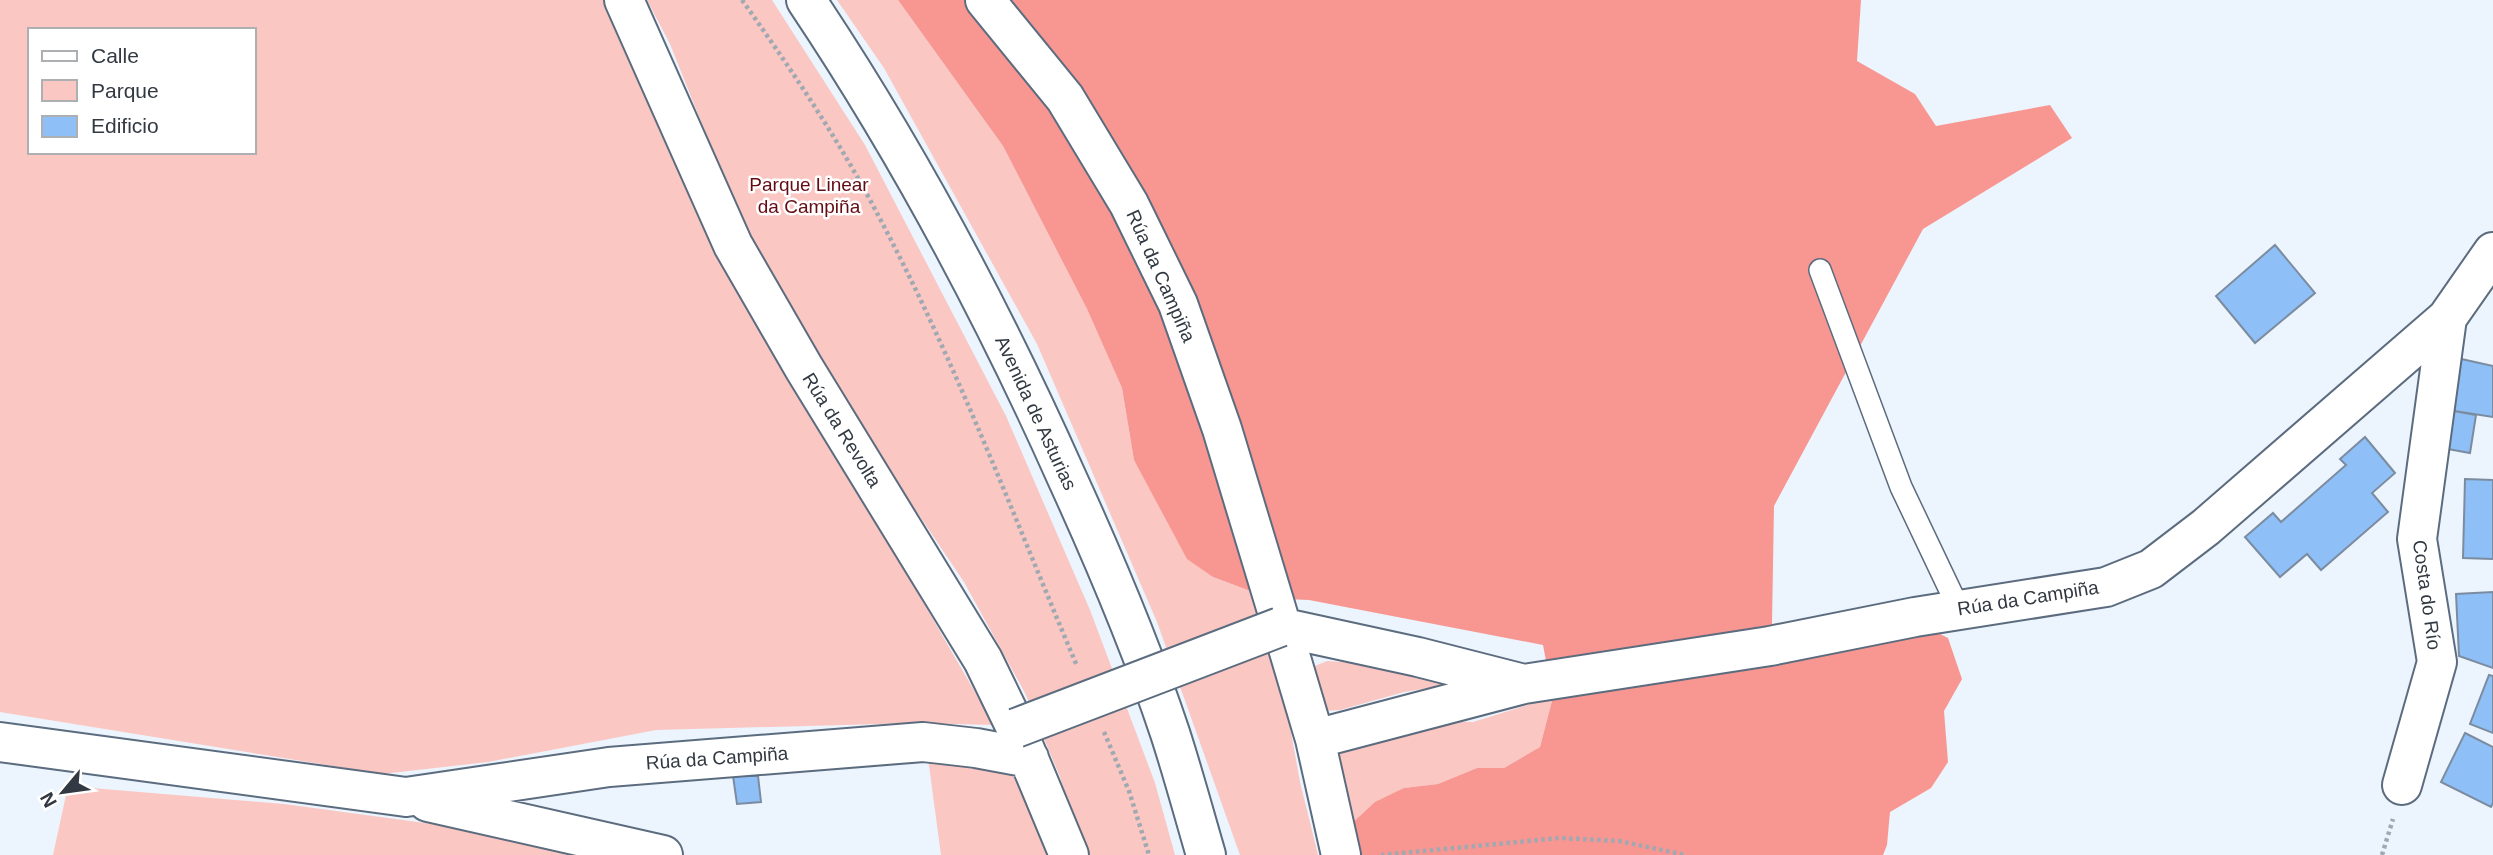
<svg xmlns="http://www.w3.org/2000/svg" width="2493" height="855" font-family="Helvetica,sans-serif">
	<rect width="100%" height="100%" fill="#ecf4fd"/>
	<path fill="#fac7c3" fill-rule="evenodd" d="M0,0h607l272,526 115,199 -78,-2 -260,7 -168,32 -106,12 -382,-62zM30,30h224v122h-224z
		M647,0h125l93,145 141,271 84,194 65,173 20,72h-90l-25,-78 -35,-84 -61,-111 -133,-198 -89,-160 -72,-180z
		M837,0h61l105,146 84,163 35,79 12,72 79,117 40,15 25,69 22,121 18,73h-78l-83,-233 -120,-278 -153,-276z
		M1327,661l31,2 95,21 -49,8 -64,18 -18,1 -12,-43z
		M1553,697l-13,50 -36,21h-27l-39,16 -34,4 -59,42 -10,-84 88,-25 50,1z
		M928,758l80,11 20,28 25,58h-112z
		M68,786l216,18 141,19 150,26v6h-522z"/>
	<path fill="#f89791" d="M898,0h963l-4,61 58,33 21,32 114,-21 22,33 -149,91 -149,277 -2,118 116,-16 60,30 14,41 -18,32 4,51 -17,26 -41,24 -3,33 -4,10h-530l-8,-25 30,-28 29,-14 34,-4 39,-16h27l36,-21 13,-50 -10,-52 -234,-45 -24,-1 -32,-7 -40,-15 -26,-18 -53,-99 -12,-72 -35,-79 -84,-163z"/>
	<path fill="#8fbff7" stroke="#7b8ca0" stroke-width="2" d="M2275,245l40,48 -60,50 -39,-47z
		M2457,358l36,8v51l-45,-7z
		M2448,410l28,5 -6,38 -28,-5z
		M2365,437l30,36 -23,20 16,19 -67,58 -14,-16 -27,23 -35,-40 28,-24 8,9 65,-57 -6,-6z
		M2465,479l28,1v79l-30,-1z
		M2493,592v76l-34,-12 -3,-62z
		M2489,675l4,1v57l-23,-9z
		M2465,733l28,14v56l-2,4 -50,-25z
		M733,776h25l3,26 -24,2z"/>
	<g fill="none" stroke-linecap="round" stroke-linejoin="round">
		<defs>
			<path id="lane" d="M1820,270l81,217 58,122"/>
			<path id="street" d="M624,0l109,245 71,123 179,292 33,68 53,127
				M985,0l80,98 64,106 49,100 44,125 52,172 41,138 26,116
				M1280,627l138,30 102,26
				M1315,739l209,-55 246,-38 145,-29 191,-30 45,-18 55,-42 241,-209 46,-66
				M0,742l406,55 203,-30 314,-25 53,6 53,10
				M2402,785l35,-123 -20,-123 30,-221
				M428,802l235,53"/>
			<path id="primary" d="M806,0c101,151 187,312 261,478 38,83 74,168 103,255 13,40 24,81 36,122"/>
		</defs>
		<use href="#lane" stroke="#5c6c7f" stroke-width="24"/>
		<use href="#street" stroke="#5c6c7f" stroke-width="42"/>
		<use href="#primary" stroke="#5c6c7f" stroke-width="42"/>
		<path stroke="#a0a8b1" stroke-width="4.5" stroke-dasharray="3.5 3.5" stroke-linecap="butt" d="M742,0c49,69 97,140 136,215 77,145 135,300 199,451
			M1104,732l25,59 20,64
			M1381,855l179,-17 59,3 67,14
			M2382,855l11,-36"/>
		<use href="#lane" stroke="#fff" stroke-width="21"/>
		<use href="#street" stroke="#fff" stroke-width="38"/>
		<use href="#primary" stroke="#fff" stroke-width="38"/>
		<defs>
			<path id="street-bridge" d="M1016,728l264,-101"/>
		</defs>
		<use href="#street-bridge" stroke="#5c6c7f" stroke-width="42" stroke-linecap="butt"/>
		<use href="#street-bridge" stroke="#fff" stroke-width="38"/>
	</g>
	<g text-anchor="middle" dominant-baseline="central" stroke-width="5" stroke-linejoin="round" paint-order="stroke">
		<g font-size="19" fill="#630c13" stroke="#fff">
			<text x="809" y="184">Parque Linear<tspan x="809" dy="22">da Campiña</tspan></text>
		</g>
		<g font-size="19" fill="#323942" stroke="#fff">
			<text transform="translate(1161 276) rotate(66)">Rúa da Campiña</text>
			<text transform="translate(1036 413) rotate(65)">Avenida de Asturias</text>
			<text transform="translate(842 430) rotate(58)">Rúa da Revolta</text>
			<text transform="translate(2427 595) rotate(82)">Costa do Río</text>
			<text transform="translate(2028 598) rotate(-9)">Rúa da Campiña</text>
			<text transform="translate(717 758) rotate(-4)">Rúa da Campiña</text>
		</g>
	</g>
	<rect x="28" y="28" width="228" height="126" fill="#ffffff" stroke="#adb0b3" stroke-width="2"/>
	<rect x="42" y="51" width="35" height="10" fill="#ffffff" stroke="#adb0b3" stroke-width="2"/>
	<text x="91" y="63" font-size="21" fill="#323942">Calle</text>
	<rect x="42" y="80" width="35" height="21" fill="#fac7c3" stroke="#adb0b3" stroke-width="2"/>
	<text x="91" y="98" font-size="21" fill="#323942">Parque</text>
	<rect x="42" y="116" width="35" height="21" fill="#8fbff7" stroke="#adb0b3" stroke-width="2"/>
	<text x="91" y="133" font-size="21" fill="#323942">Edificio</text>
	<g transform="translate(63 792) rotate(241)" stroke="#ffffff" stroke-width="5" paint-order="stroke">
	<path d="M0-5L12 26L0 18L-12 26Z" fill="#323942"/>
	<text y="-10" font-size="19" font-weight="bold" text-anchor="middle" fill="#323942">N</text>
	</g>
</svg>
